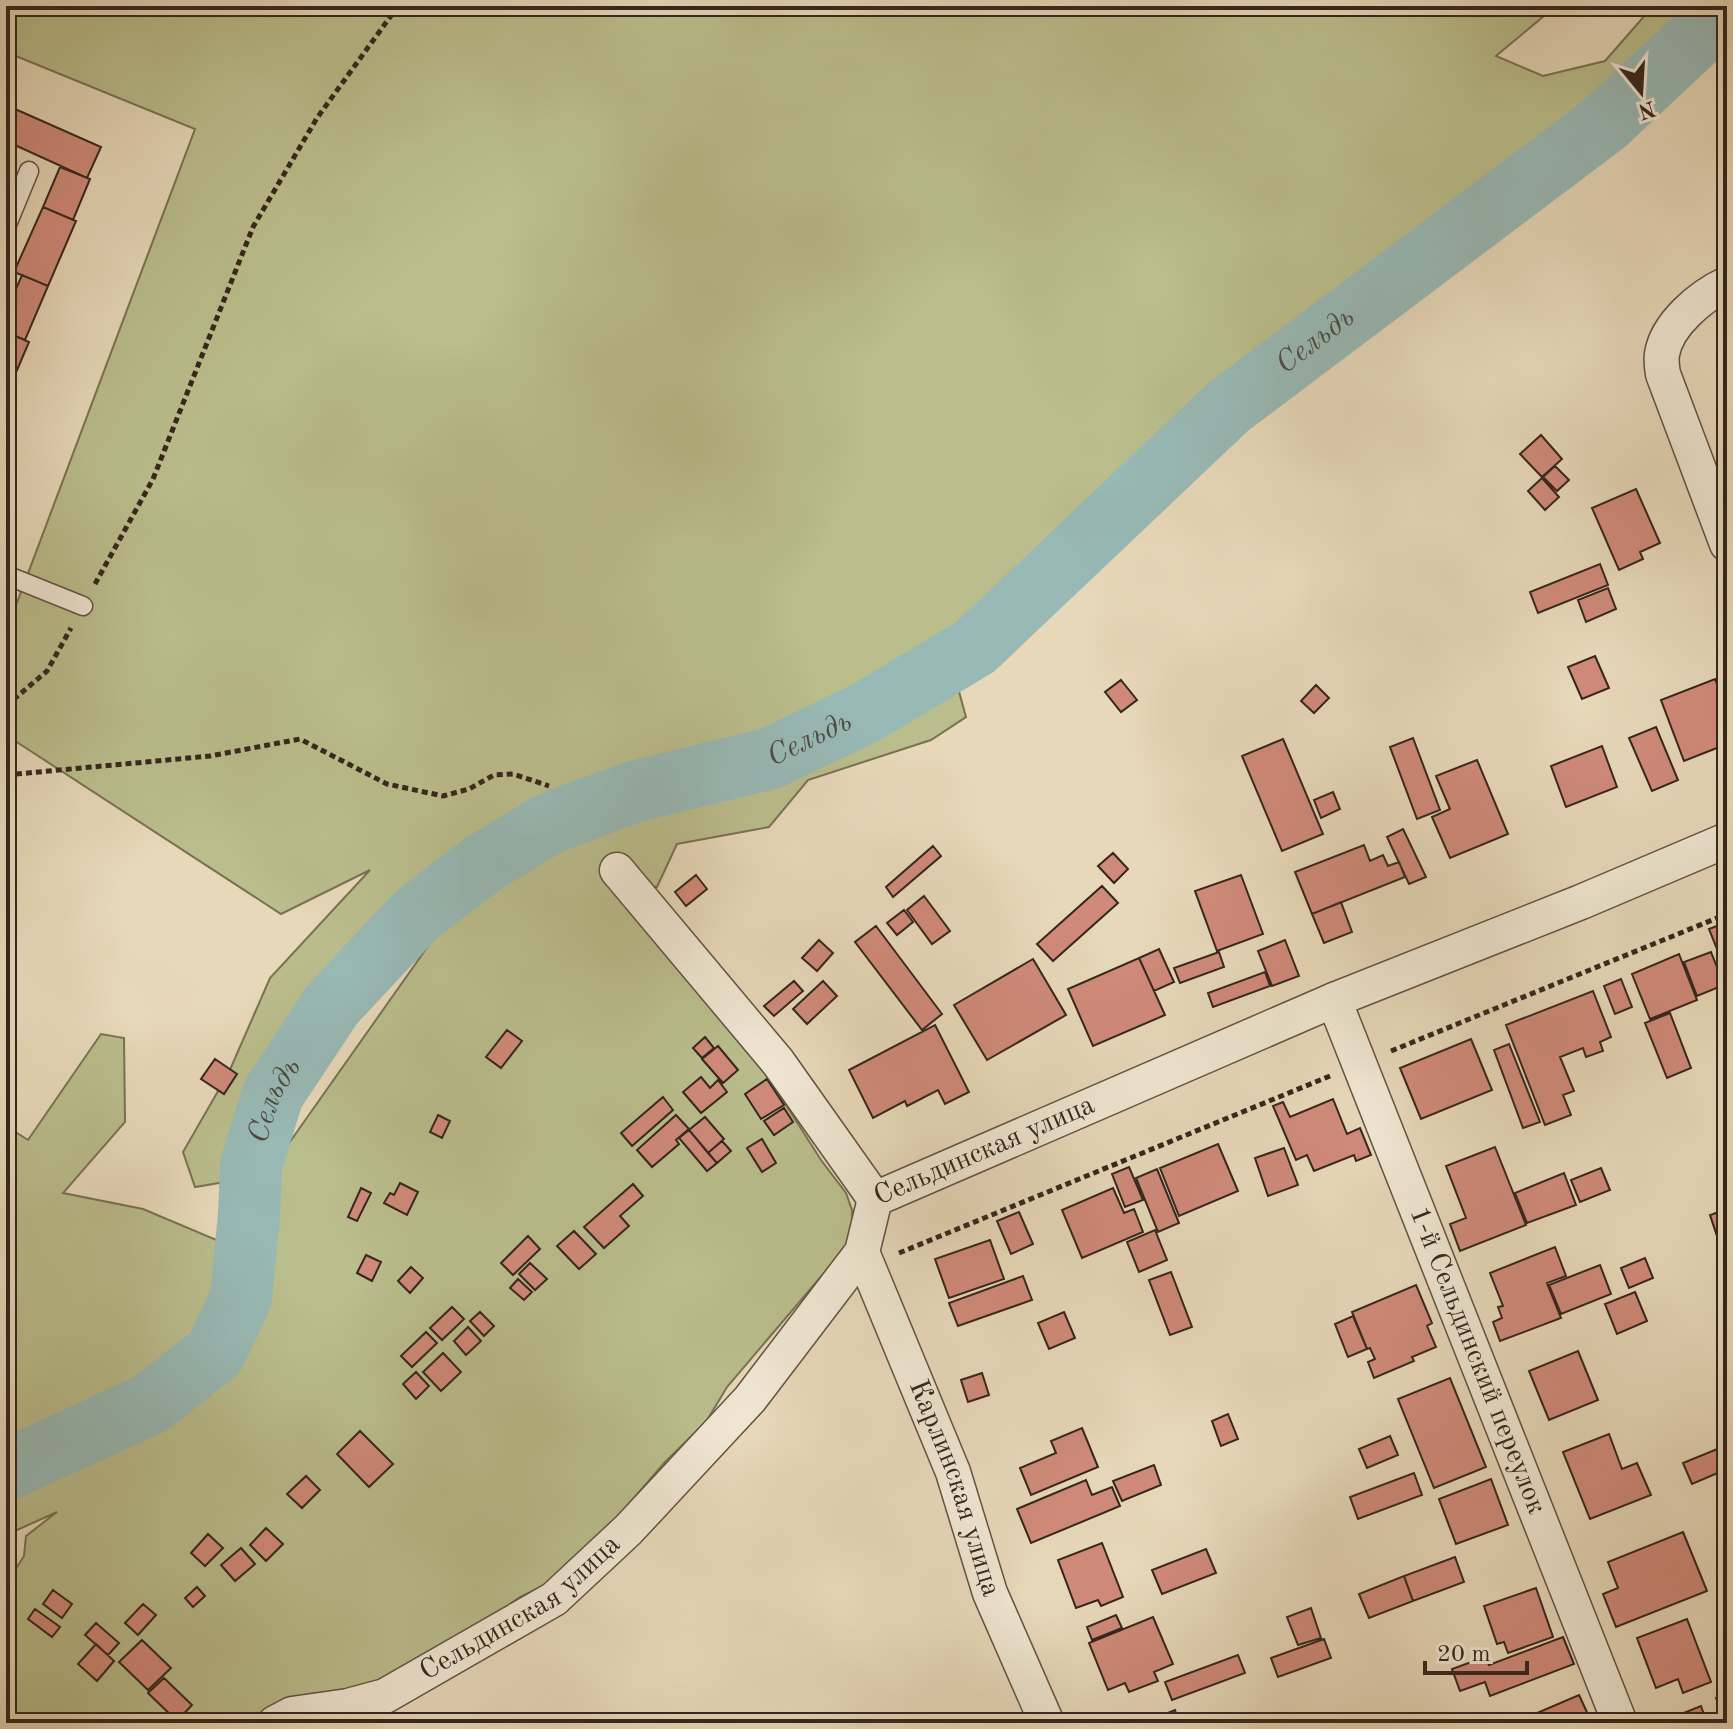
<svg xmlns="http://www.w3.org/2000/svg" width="1733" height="1729" font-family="'Old Standard TT',serif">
	<rect width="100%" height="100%" fill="#e7d8b9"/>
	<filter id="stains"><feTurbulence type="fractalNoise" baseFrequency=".0025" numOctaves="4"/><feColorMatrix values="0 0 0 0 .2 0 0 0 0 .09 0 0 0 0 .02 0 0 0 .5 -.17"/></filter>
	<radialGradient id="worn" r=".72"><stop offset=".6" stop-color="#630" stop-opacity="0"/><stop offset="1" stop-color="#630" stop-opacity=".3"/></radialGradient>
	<path fill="#babd8c" stroke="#787254" stroke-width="2" d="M6,6h1550l-60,50 47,20 62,-15 48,-55h74l-123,118 -376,283 -253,240 -20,30 11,40 -35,23 -123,40 -39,47 -92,17 -20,43 -50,-10 142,170 72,113 25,33 6,17 1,21 -6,15 -120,141 -21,35 -41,40 -56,65 -56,54 -33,16 -38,27 -98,61 -94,15 -39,23h-245v-139l18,-28 2,-20 31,-24 -51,23v-409l22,14 73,-106 23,4 1,84 -62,71 80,16 78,33 44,-15 5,-57 168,-238 79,-56 -101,39 -84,90 -59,89 -22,71 -26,17 -30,5 -12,-35 46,-80 41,-94 100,-108 -89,44 -275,-179v-103l189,-503 -189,-77z"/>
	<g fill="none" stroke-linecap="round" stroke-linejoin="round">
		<path stroke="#98b9b5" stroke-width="62" id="s1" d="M6,1470l144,-66 65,-51 26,-55 8,-83 2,-50 22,-71 59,-89 84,-90 68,-52 66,-40 83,-31 138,-34 94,-45 110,-66 253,-240 376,-283 123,-115"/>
	</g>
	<path fill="#d08a7a" stroke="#35261d" stroke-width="2" d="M6,105l95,42 -14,31 -81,-37z
		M60,167l30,12 -17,41 -30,-13z
		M43,207l33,14 -28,65 -34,-14z
		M22,275l26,11 -23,54 -19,-8v-20z
		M6,332l23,10 -23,54z
		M1541,435l21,24 -20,18 -22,-23z
		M1555,466l14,14 -12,11 -14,-14z
		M1542,478l17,19 -14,13 -17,-19z
		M1636,489l24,54 -20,9 3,7 -24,11 -27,-62z
		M1600,564l8,21 -70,28 -8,-21z
		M1608,588l8,21 -30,13 -8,-22z
		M1595,656l14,32 -27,11 -14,-32z
		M1715,679l12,31v34l-43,17 -23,-61z
		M1121,680l16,20 -16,12 -16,-20z
		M1316,685l13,13 -15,15 -13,-12z
		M1656,727l22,53 -26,11 -23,-53z
		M1413,738l27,72 -23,9 -27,-72z
		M1283,739l40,95 -41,17 -40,-95z
		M1602,746l15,41 -51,20 -15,-41z
		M1477,760l31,74 -58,24 -18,-41 18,-8 -14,-33z
		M1333,792l7,17 -19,9 -7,-18z
		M1403,829l23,48 -17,7 -22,-47z
		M1364,845l6,16 13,-6 5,11 11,-4 6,15 -93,37 -17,-42z
		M933,846l8,10 -48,41 -7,-10z
		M1113,853l15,16 -14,14 -16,-17z
		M696,875l11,14 -21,17 -11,-14z
		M1241,875l22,59 -46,17 -22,-60z
		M1102,886l16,17 -65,58 -16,-17z
		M924,896l26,35 -18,13 -25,-34z
		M1341,902l11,30 -28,11 -12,-29z
		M904,910l9,12 -16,13 -10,-12z
		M1727,922v52l-18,-45z
		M876,926l66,88 -20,16 -67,-88z
		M819,940l14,13 -16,18 -15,-13z
		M1285,940l14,36 -27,10 -14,-35z
		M1159,949l15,33 -20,9 -15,-33z
		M1219,952l5,15 -44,16 -6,-15z
		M1711,952l13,33 -27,11 -13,-34z
		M1679,954l18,46 -47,19 -18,-45z
		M1139,958l26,57 -72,31 -25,-57z
		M1033,959l33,56 -79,45 -33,-55z
		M1265,972l5,14 -57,21 -5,-14z
		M1621,979l11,28 -17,7 -11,-28z
		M794,981l9,10 -29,25 -10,-10z
		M823,981l14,15 -30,28 -14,-15z
		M1593,991l18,46 -11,5 3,9 -17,6 -3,-9 -23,9 14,34 -11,4 8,20 -26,10 -39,-100z
		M1670,1013l21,55 -24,10 -22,-55z
		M935,1025l34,67 -24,12 -7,-14 -31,16 -2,-5 -32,17 -24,-48z
		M507,1030l15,11 -21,27 -15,-11z
		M705,1037l9,11 -12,10 -9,-10z
		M1471,1039l21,51 -71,29 -21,-51z
		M1509,1044l31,78 -17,6 -29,-78z
		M718,1046l20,24 -15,13 -21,-24z
		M215,1059l22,15 -13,20 -23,-15z
		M701,1077l9,11 8,-8 9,12 -26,21 -18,-21z
		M767,1079l17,26 -23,14 -16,-25z
		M663,1097l10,13 -41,36 -11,-13z
		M1333,1099l14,35 13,-6 11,27 -15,6 -2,-6 -40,16 -7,-16 -11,5 -23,-54 10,-4 7,15z
		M784,1108l9,14 -19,13 -10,-14z
		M438,1115l12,6 -8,17 -12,-6z
		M676,1115l13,14 -13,11 3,4 -27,23 -15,-17z
		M705,1117l19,22 -16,14 -19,-23z
		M689,1130l28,33 -10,8 -28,-33z
		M762,1139l14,24 -14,9 -15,-24z
		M722,1141l9,10 -14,12 -9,-10z
		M1218,1144l20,47 -59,25 -19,-48z
		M1495,1147l31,78 -66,26 -10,-27 16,-6 -20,-52z
		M1284,1148l14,37 -30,11 -13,-38z
		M1129,1167l14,33 -18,7 -13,-33z
		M1601,1168l9,22 -30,12 -9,-22z
		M1157,1169l22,54 -21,9 -22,-54z
		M1564,1173l12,32 -49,18 -12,-30z
		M400,1183l18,9 -11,23 -23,-12 6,-10 4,2z
		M633,1184l10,12 -23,20 9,10 -25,22 -20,-21z
		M361,1188l10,5 -14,28 -9,-4z
		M1113,1188l11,25 10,-4 9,23 -61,26 -20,-48z
		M1727,1209v24l-10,3 -7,-21z
		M1019,1212l14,32 -22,10 -14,-33z
		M1155,1230l12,30 -28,12 -12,-30z
		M574,1231l22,23 -17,15 -22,-23z
		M528,1236l12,13 -27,26 -12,-12z
		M990,1240l14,39 -55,19 -14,-39z
		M1555,1247l11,29 -19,7 14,35 -61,23 -7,-19 9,-4 -4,-11 5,-1 -13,-33z
		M366,1255l15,7 -9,19 -15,-8z
		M1645,1258l8,20 -24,10 -8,-20z
		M530,1263l17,16 -12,11 -16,-16z
		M1600,1265l11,29 -50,20 -12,-29z
		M411,1267l12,11 -13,15 -12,-12z
		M1171,1272l21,55 -22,8 -21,-55z
		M1023,1276l9,24 -74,26 -9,-23z
		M518,1279l14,13 -8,8 -14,-12z
		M1416,1285l16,38 -5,3 9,21 -24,10 2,4 -40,17 -6,-16 7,-3 -5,-11 -3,1 -15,-37z
		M1635,1292l12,29 -30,13 -12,-30z
		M452,1307l12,12 -22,21 -12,-12z
		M480,1312l14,14 -10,10 -14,-15z
		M1064,1312l11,26 -26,11 -11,-26z
		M1353,1316l14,33 -19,8 -13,-33z
		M468,1327l13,14 -15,14 -12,-14z
		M426,1332l11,11 -25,24 -11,-11z
		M1578,1351l20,49 -49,20 -20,-49z
		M443,1353l18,19 -20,19 -18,-19z
		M416,1372l13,14 -13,13 -13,-15z
		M982,1373l7,22 -21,7 -7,-22z
		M1450,1378l36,89 -52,21 -36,-89z
		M1228,1414l10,25 -17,7 -9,-25z
		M1082,1428l16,39 -67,28 -11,-27 36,-15 -5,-12z
		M360,1431l33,33 -24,23 -32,-33z
		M1609,1434l13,35 15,-6 14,32 -61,24 -27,-67z
		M1390,1436l8,19 -31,13 -8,-19z
		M1727,1445v24l-35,15 -9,-21z
		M1154,1465l7,20 -39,16 -9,-20z
		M1414,1473l8,22 -64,24 -8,-22z
		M306,1476l14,14 -18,18 -15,-14z
		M1491,1479l17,46 -52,19 -17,-45z
		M1086,1480l6,15 20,-8 8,19 -89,37 -14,-34z
		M266,1528l17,16 -17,17 -16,-16z
		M1683,1532l24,59 -91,36 -13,-33 15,-6 -10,-26z
		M208,1534l15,14 -18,18 -14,-13z
		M1102,1543l21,54 -22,9 -3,-6 -22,8 -18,-48z
		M241,1548l14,16 -20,17 -14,-16z
		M1206,1549l10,24 -54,21 -10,-24z
		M1455,1557l9,25 -51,19 -9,-25z
		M1404,1576l9,25 -44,17 -10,-24z
		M197,1587l8,9 -12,11 -8,-9z
		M1536,1588l17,49 -45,16 -4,-11 -7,2 -13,-38z
		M53,1590l19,14 -10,14 -19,-14z
		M143,1604l13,11 -18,20 -13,-12z
		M1311,1608l10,30 -23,7 -11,-28z
		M35,1609l25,18 -8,10 -24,-18z
		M1116,1615l6,13 -30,12 -5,-13z
		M1153,1617l20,47 -19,8 4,9 -29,11 -4,-9 -17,7 -19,-47z
		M1687,1619l24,63 -28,11 -5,-14 -22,9 -19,-50z
		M96,1623l23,20 -11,12 -23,-20z
		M1563,1637l11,27 -84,32 -5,-14 -25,9 -8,-22 33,-12 4,8z
		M1324,1639l7,19 -53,19 -7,-19z
		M142,1640l29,28 -23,22 -29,-28z
		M96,1644l18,17 -17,20 -19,-17z
		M1238,1655l7,18 -73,27 -7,-18z
		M164,1678l28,27 -15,16 -29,-28z
		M1727,1693v30h-1l-10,-25z
		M1579,1695l13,28h-51l-4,-10z
		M1701,1706l6,17h-34l-2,-5z
		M1175,1710l4,13h-37z"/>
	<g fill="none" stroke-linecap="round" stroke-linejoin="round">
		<defs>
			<path id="service" d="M6,227l23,-56
				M6,575l77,31"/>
			<g id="minor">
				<path d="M1727,284c-26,12 -60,40 -65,70 -1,6 0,14 1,20l64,170"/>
				<path d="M617,870l161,192 97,137"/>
				<path id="s2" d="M1334,1000l286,723"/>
				<path id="s3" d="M862,1252l91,220 37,121 57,130"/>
				<path id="s4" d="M275,1723l17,-9 56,-8 37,-10 169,-97 74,-69 122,-131 112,-147 13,-53 459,-199 247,-98 146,-62"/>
			</g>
		</defs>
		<use href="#service" stroke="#625244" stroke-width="21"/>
		<use href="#minor" stroke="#625244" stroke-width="37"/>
		<path stroke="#35261d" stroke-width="5" stroke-dasharray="6 4" stroke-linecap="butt" d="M95,584l58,-105 100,-252 64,-109 81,-112
			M6,706l41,-35 24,-43
			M6,775l204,-19 90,-17 87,45 56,12 26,-7 25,-14 19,-1 36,12
			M1391,1051l336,-137
			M899,1253l431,-177"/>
		<use href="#service" stroke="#efe6d2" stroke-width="18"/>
		<use href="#minor" stroke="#efe6d2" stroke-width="34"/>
	</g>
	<g text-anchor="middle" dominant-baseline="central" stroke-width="6" stroke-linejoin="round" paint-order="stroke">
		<g font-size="28" fill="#35261d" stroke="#efe6d2">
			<text stroke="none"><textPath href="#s4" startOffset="948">Сельдинская улица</textPath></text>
			<text stroke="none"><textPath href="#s2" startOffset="388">1-й Сельдинский переулок</textPath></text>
			<text stroke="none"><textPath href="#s3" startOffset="254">Карлинская улица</textPath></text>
			<text stroke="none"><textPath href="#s4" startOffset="276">Сельдинская улица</textPath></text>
		</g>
		<g font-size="30" font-style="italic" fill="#4e4b43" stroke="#efe6d2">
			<text stroke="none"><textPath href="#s1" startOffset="1824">Сельдь</textPath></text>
			<text stroke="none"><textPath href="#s1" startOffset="1176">Сельдь</textPath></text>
			<text stroke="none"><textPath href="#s1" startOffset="504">Сельдь</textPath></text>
		</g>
	</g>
	<rect width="1733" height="1729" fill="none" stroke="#e7d8b9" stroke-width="32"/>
	<rect x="8" y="8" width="1717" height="1713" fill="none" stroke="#35261d" stroke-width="4"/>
	<rect x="16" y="16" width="1701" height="1697" fill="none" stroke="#35261d" stroke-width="2"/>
	<g transform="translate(1641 92) rotate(162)" stroke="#efe6d2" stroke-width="6" paint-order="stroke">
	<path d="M0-6L14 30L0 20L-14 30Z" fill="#35261d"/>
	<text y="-12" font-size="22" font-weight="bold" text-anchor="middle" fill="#35261d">N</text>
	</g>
	<path d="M1425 1661v12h102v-12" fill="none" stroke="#35261d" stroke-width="4"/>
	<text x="1437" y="1661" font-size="24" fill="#35261d" stroke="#efe6d2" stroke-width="6" paint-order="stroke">20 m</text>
	<rect width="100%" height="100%" filter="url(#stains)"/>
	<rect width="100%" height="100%" fill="url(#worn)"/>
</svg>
